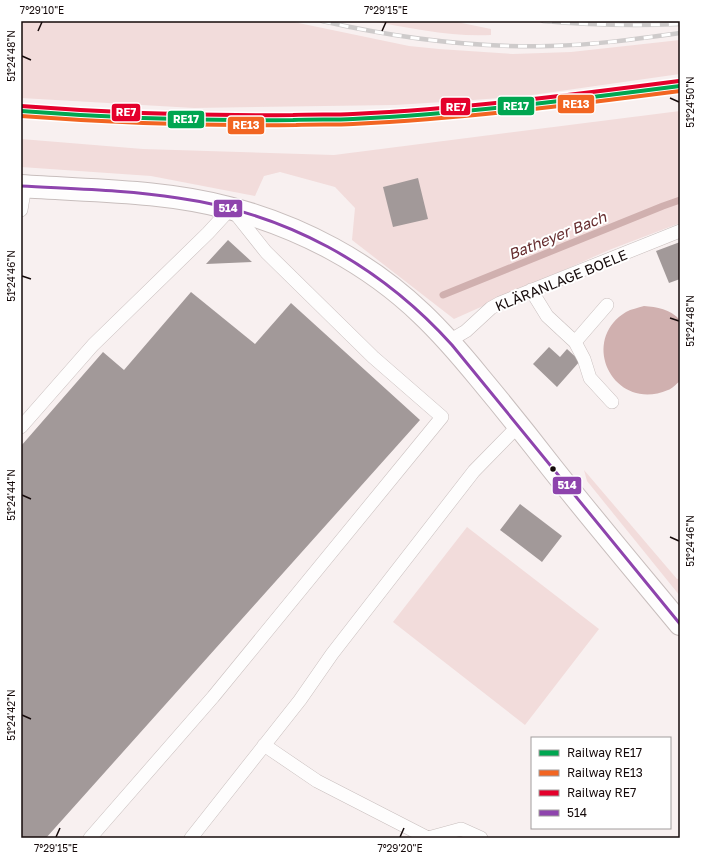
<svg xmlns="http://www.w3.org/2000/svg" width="701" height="859" font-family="'Golos Text',sans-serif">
	<rect width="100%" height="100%" fill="#f8f0f0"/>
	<path fill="#f2dcdb" d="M21,21h268l120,25 30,3 74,5 58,-2 109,-12v34l-155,22 -65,5 -65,4 -201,3 -173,-10z
		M371,21h81l39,8v6c-40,2 -81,-7 -120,-14z
		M680,111v112l-71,27 -155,69 -102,-79 3,-32 -20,-21 -55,-15 -16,4 -9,20 -104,-20 -130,-9v-28l122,10 191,6z
		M584,470l93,109 3,-1v18l-93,-115z
		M467,527l132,102 -74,96 -132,-103z"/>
	<path fill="#d0b0af" d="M644,306c13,1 26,3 36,14v61c-4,3 -8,8 -12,9 -54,23 -90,-49 -42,-78 5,-3 12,-4 18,-6z"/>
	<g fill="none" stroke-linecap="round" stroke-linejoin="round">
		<path stroke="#d0b0af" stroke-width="7" d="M443,295l220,-89 17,-6"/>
	</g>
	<path fill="#a29999" d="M418,178l10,41 -35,8 -10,-40z
		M228,240l24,22 -46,2z
		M680,242v37l-11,4 -13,-32z
		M191,292l64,52 36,-41 129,117 -374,418h-25v-392l82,-94 21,18z
		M549,347l11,10 7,-8 13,12 -23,26 -24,-23z
		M520,504l42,32 -20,26 -42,-32z"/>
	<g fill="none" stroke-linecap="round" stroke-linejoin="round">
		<defs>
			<path id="service" d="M21,210l4,-24
				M531,290l16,26 28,26 9,17 6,19 22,24
				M449,341l17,-10 25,-23 9,-5 180,-72
				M575,342l32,-37
				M21,427l72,-82 115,-112 23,-25 35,44 107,105 69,60 -229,280 -123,141
				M264,745l53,36 111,57 33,-9 20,9
				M191,838l109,-138 32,-46 142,-183 45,-46"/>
			<path id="minor" d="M21,186c69,5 141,4 208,22 72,19 140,55 193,106 21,20 39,41 57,63 25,30 49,60 73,91 42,53 85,104 128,156"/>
		</defs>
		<use href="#service" stroke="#c8bebd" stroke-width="14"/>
		<use href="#minor" stroke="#c8bebd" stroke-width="24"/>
		<use href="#service" stroke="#fefdfd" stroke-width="13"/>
		<use href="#minor" stroke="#fefdfd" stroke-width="22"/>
		<defs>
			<path id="rail" d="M322,21c75,17 152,27 228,25 44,-1 87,-7 130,-13
				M543,21c46,4 91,5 137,3"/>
		</defs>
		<use href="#rail" stroke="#cecbcb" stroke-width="4.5"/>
		<use href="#rail" stroke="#fff" stroke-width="3" stroke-dasharray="9" stroke-linecap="butt"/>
		<defs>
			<path id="bus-1" d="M21,186c52,3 105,4 157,12 107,15 201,66 274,147l228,279"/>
		</defs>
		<use href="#bus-1" stroke="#fff" stroke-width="6"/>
		<use href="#bus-1" stroke="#8e44ad" stroke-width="3"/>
		<defs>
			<path id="rail-1" d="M21,111c91,7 181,10 272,9 20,-1 40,0 60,-1 109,-5 218,-19 327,-33"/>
			<path id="rail-2" d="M21,116c92,7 183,10 275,9 19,-1 38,0 57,-1 109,-5 218,-19 327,-33"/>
			<path id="rail-3" d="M21,106c91,7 181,10 272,9 20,-1 40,0 60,-1 109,-5 218,-19 326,-33"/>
		</defs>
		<use href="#rail-1" stroke="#fff" stroke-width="7"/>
		<use href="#rail-2" stroke="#fff" stroke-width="7"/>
		<use href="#rail-3" stroke="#fff" stroke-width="7"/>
		<use href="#rail-1" stroke="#00a651" stroke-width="4"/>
		<use href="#rail-2" stroke="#f26522" stroke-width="4"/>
		<use href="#rail-3" stroke="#e4002b" stroke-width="4"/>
	</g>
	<path fill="none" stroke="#150a0a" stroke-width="1.5" d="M38,31l4,-9M382,31l4,-9M22,56l9,4M670,98l9,4M22,276l9,3M670,318l9,3M22,495l9,4M670,537l9,4M22,715l9,4M56,837l4,-9M400,837l4,-9"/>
	<circle fill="#150a0a" stroke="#fff" stroke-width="1.5" cx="553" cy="469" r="3.5"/>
	<g text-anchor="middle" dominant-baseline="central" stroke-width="4" stroke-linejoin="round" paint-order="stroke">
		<g font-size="14" fill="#150a0a" stroke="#fff">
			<text transform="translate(561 280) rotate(-22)">KLÄRANLAGE BOELE</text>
		</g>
		<g font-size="15" font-style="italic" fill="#662d2f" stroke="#fff">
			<text transform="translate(557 235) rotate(-22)">Batheyer Bach</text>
		</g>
	</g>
	<g stroke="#fff" stroke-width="1.5">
		<rect x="557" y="94" width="38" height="20" rx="4" fill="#f26522"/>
		<rect x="497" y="96" width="38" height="20" rx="4" fill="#00a651"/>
		<rect x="440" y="97" width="31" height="19" rx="4" fill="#e4002b"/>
		<rect x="111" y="103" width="30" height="19" rx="4" fill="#e4002b"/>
		<rect x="167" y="110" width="38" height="19" rx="4" fill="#00a651"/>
		<rect x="227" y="116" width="38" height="19" rx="4" fill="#f26522"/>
		<rect x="213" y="199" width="30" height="19" rx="4" fill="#8e44ad"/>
		<rect x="552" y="476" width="30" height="19" rx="4" fill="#8e44ad"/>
	</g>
	<g font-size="11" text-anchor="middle" font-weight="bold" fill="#fff">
		<text x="576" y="108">RE13</text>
		<text x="516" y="110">RE17</text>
		<text x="456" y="111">RE7</text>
		<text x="126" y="116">RE7</text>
		<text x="186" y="123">RE17</text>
		<text x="246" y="129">RE13</text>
		<text x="228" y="212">514</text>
		<text x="567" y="489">514</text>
	</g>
	<rect width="701" height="859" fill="none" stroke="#ffffff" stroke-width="44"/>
	<rect x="531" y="737" width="140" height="92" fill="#ffffff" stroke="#a19d9d"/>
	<rect x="539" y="750" width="20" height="6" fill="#00a651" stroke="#a19d9d"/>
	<text x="567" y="757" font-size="12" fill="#150a0a">Railway RE17</text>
	<rect x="539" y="770" width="20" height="6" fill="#f26522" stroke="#a19d9d"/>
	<text x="567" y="777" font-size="12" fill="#150a0a">Railway RE13</text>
	<rect x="539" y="790" width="20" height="6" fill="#e4002b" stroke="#a19d9d"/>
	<text x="567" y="797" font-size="12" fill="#150a0a">Railway RE7</text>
	<rect x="539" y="810" width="20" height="6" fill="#8e44ad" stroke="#a19d9d"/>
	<text x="567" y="817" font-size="12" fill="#150a0a">514</text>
	<rect x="22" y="22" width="657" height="815" fill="none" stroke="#150a0a" stroke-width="1.5"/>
	<g font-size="10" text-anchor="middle" fill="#150a0a">
		<text x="42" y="14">7°29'10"E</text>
		<text x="386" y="14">7°29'15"E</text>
		<text transform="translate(11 56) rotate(-90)" y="4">51°24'48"N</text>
		<text transform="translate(690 102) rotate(-90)" y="4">51°24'50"N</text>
		<text transform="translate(11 276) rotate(-90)" y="4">51°24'46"N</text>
		<text transform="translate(690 321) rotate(-90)" y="4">51°24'48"N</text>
		<text transform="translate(11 495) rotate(-90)" y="4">51°24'44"N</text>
		<text transform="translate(690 541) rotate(-90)" y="4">51°24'46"N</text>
		<text transform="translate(11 715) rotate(-90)" y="4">51°24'42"N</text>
		<text x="56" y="852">7°29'15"E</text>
		<text x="400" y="852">7°29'20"E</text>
	</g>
</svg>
